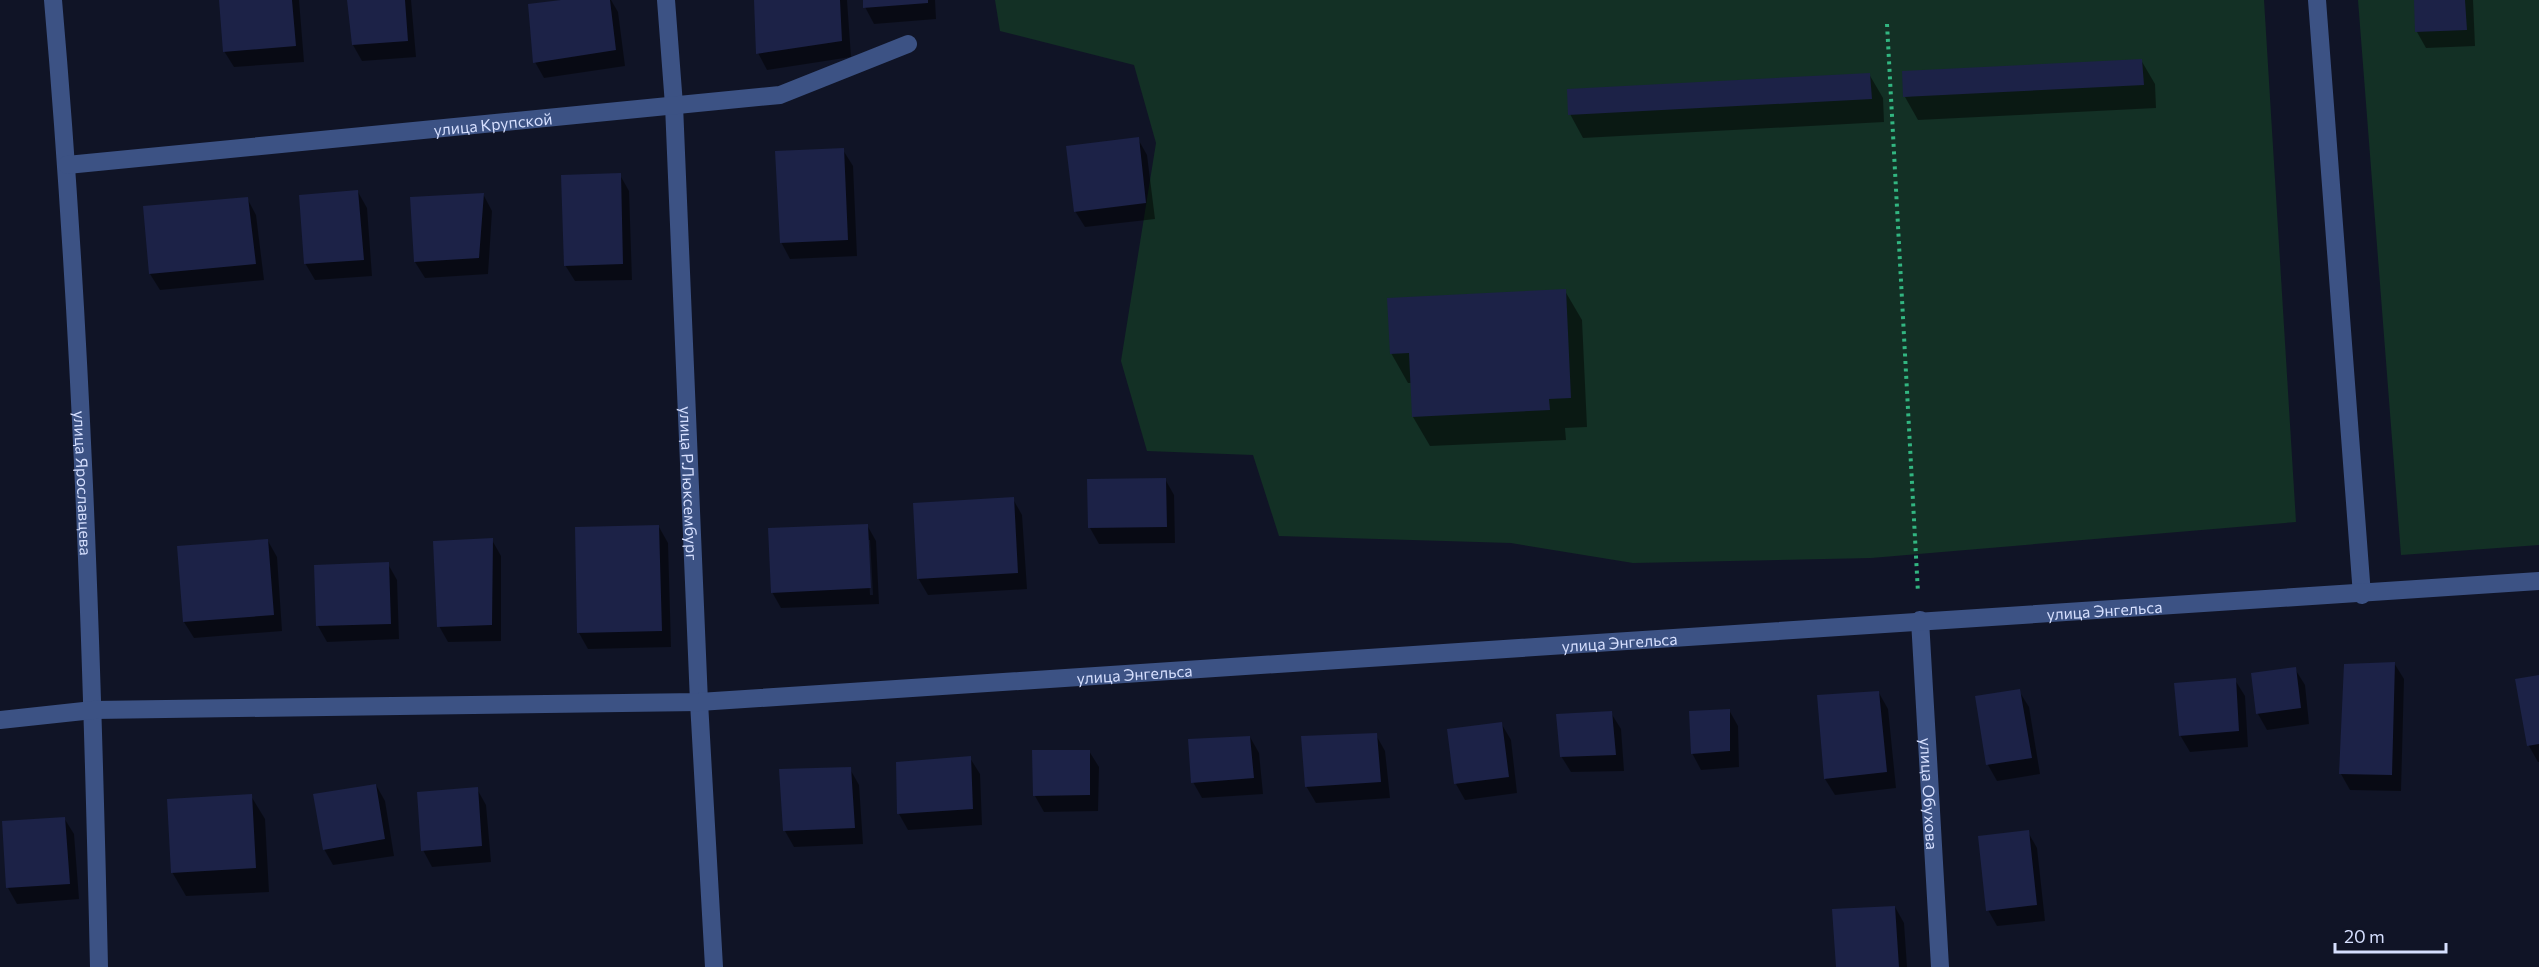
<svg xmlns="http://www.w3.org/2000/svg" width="2539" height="967" font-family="Commissioner,sans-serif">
	<rect width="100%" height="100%" fill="#101426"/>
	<path fill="#133025" d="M995,0h1269l32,522 -425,36 -238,5 -122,-20 -232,-7 -26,-81 -106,-4 -26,-90 35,-218 -22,-78 -134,-34z
		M2358,0h181v545l-138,10z"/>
	<path fill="#0007" fill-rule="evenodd" d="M220,0h79l5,62 -70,5 -10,-16z
		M348,0h63l5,57 -54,4 -9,-16z
		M574,0h37l7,12 7,54 -81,12 -9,-16z
		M755,0h92l4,57 -84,13 -9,-17z
		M864,0h71l1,19 -62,5 -9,-17z
		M2416,0h57l2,46 -49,2 -9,-16z
		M2141,60l14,24 1,24 -238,12 -13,-23z
		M1869,74l14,24 1,24 -301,16 -13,-24z
		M1138,139l9,16 8,64 -70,8 -10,-16z
		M843,150l10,16 4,90 -67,3 -9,-17z
		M620,175l9,16 3,89 -57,1 -10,-16z
		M358,192l9,16 5,68 -57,4 -10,-17z
		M483,194l9,17 -4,63 -63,4 -10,-16z
		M247,198l9,17 8,65 -104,10 -10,-16 -5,-66z
		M1565,291l17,29 5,107 -22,1 1,12 -136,6 -17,-29 -2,-34h-3l-17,-30z
		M1165,479l9,16 1,48 -76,1 -9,-16z
		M1013,499l9,16 5,74 -99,6 -10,-17z
		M867,525l9,16 3,63 -98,4 -9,-16zM867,540h3l3,55h-3z
		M659,527l9,16 3,104 -83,2 -9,-16z
		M492,540l9,16v85l-53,1 -9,-16z
		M268,541l9,16 5,74 -88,7 -10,-16z
		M388,564l9,16 2,59 -72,3 -9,-16 -3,-59z
		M2394,663l10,16 -3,112 -51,-1 -9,-16z
		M2295,669l10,16 4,39 -42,6 -9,-16 -5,-39z
		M2539,677v85h-1l-9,-16 -12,-66z
		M2235,680l10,16 3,51 -58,5 -10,-17z
		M2019,691l10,16 11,67 -43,7 -9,-16 -12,-68z
		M1879,693l9,16 8,79 -61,7 -10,-16z
		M1729,710l9,16 1,41 -38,3 -9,-17z
		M1611,713l10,16 3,42 -53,1 -10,-16z
		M1501,723l10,17 6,53 -52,7 -9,-16z
		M1376,735l9,16 5,47 -74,5 -10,-17z
		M1250,737l9,16 4,41 -61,4 -9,-16z
		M1089,751l10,16 -1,44 -54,1 -9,-16z
		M970,758l10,16 2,51 -74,5 -9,-16z
		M850,769l9,16 4,59 -69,3 -9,-16z
		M376,785l9,16 9,55 -61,9 -9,-16z
		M477,789l9,16 5,57 -59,5 -9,-17z
		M251,796l14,23 4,73 -83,4 -14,-24z
		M64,818l10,16 5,65 -62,5 -9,-16z
		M2028,832l9,16 8,73 -48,5 -9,-16z
		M1895,907l9,16 3,44h-69z"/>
	<path fill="#1c2247" d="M219,0h73l4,46 -73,6z
		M347,0h58l3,41 -56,4z
		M561,0h49l6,50 -83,13 -5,-59z
		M754,0h86l2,41 -86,13z
		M863,0h65v3l-65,5z
		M2414,0h51l2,30 -52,2z
		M2142,59l2,26 -241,12 -1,-26z
		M1870,73l2,26 -304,16 -1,-26z
		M1139,137l7,66 -72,9 -8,-66z
		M844,148l4,92 -68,3 -5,-92z
		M621,173l2,91 -59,2 -3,-91z
		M358,190l6,70 -60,4 -5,-69z
		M484,193l-5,65 -65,4 -4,-65z
		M248,197l8,67 -107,10 -6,-68z
		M1566,289l5,109 -22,1 1,11 -138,7 -3,-64 -19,1 -3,-56z
		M1166,478l1,49 -79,1 -1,-49z
		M1014,497l4,76 -101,6 -4,-76z
		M868,524l3,64 -100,5 -3,-65z
		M659,525l3,106 -85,2 -2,-106z
		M493,538l-1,87 -55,2 -4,-86z
		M268,539l6,76 -91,7 -6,-76z
		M389,562l2,62 -75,2 -2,-61z
		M2395,662l-3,113 -53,-1 5,-110z
		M2296,667l5,41 -45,6 -5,-41z
		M2539,675v69l-12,2 -12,-67z
		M2236,678l3,53 -60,5 -5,-53z
		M2020,689l12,69 -46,7 -11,-69z
		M1879,691l8,81 -63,7 -7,-84z
		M1730,709v42l-39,3 -2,-43z
		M1612,711l4,44 -56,2 -4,-43z
		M1502,722l7,55 -55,7 -7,-55z
		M1377,733l4,49 -76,5 -4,-51z
		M1250,736l4,42 -63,5 -3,-44z
		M1032,750h58v45l-57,1z
		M971,756l2,53 -76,5 -1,-52z
		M851,767l4,61 -72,3 -4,-62z
		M376,784l9,55 -62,11 -10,-56z
		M478,787l4,59 -61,5 -4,-59z
		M252,794l4,74 -85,5 -4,-74z
		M65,817l5,67 -64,4 -4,-67z
		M2029,830l8,75 -51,6 -8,-75z
		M1895,906l4,61h-63l-4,-58z"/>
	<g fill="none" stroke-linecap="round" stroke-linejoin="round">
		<path stroke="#32b681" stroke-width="4" stroke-dasharray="3 4.5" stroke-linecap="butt" d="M1887,24l31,569"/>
		<g stroke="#3c5284" stroke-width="18">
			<path id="s1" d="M53,0c28,321 39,645 46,967"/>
			<path id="s2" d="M666,0l8,105 25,597 15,265"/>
			<path d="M2317,0l45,595"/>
			<path id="s3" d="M67,165l713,-70 128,-51"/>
			<path id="s4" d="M1920,620l20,347"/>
			<path id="s5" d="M0,720l93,-10 606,-8 1840,-121"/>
		</g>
	</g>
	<g text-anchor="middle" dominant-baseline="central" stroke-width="4.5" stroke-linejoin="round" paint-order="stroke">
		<g font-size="16" fill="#d6dffe" stroke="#101426">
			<text stroke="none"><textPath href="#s3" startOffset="428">улица Крупской</textPath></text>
			<text stroke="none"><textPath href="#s1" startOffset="484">улица Ярославцева</textPath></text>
			<text stroke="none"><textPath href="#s2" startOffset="484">улица Р.Люксембург</textPath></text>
			<text stroke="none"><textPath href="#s5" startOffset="2108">улица Энгельса</textPath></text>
			<text stroke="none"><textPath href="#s5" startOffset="1622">улица Энгельса</textPath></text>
			<text stroke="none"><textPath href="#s5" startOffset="1136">улица Энгельса</textPath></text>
			<text stroke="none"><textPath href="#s4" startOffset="174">улица Обухова</textPath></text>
		</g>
	</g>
	<path d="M2335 943v9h111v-9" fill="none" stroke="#d6dffe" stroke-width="3"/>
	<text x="2344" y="943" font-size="18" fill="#d6dffe" stroke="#101426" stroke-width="4.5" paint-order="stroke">20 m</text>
</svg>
